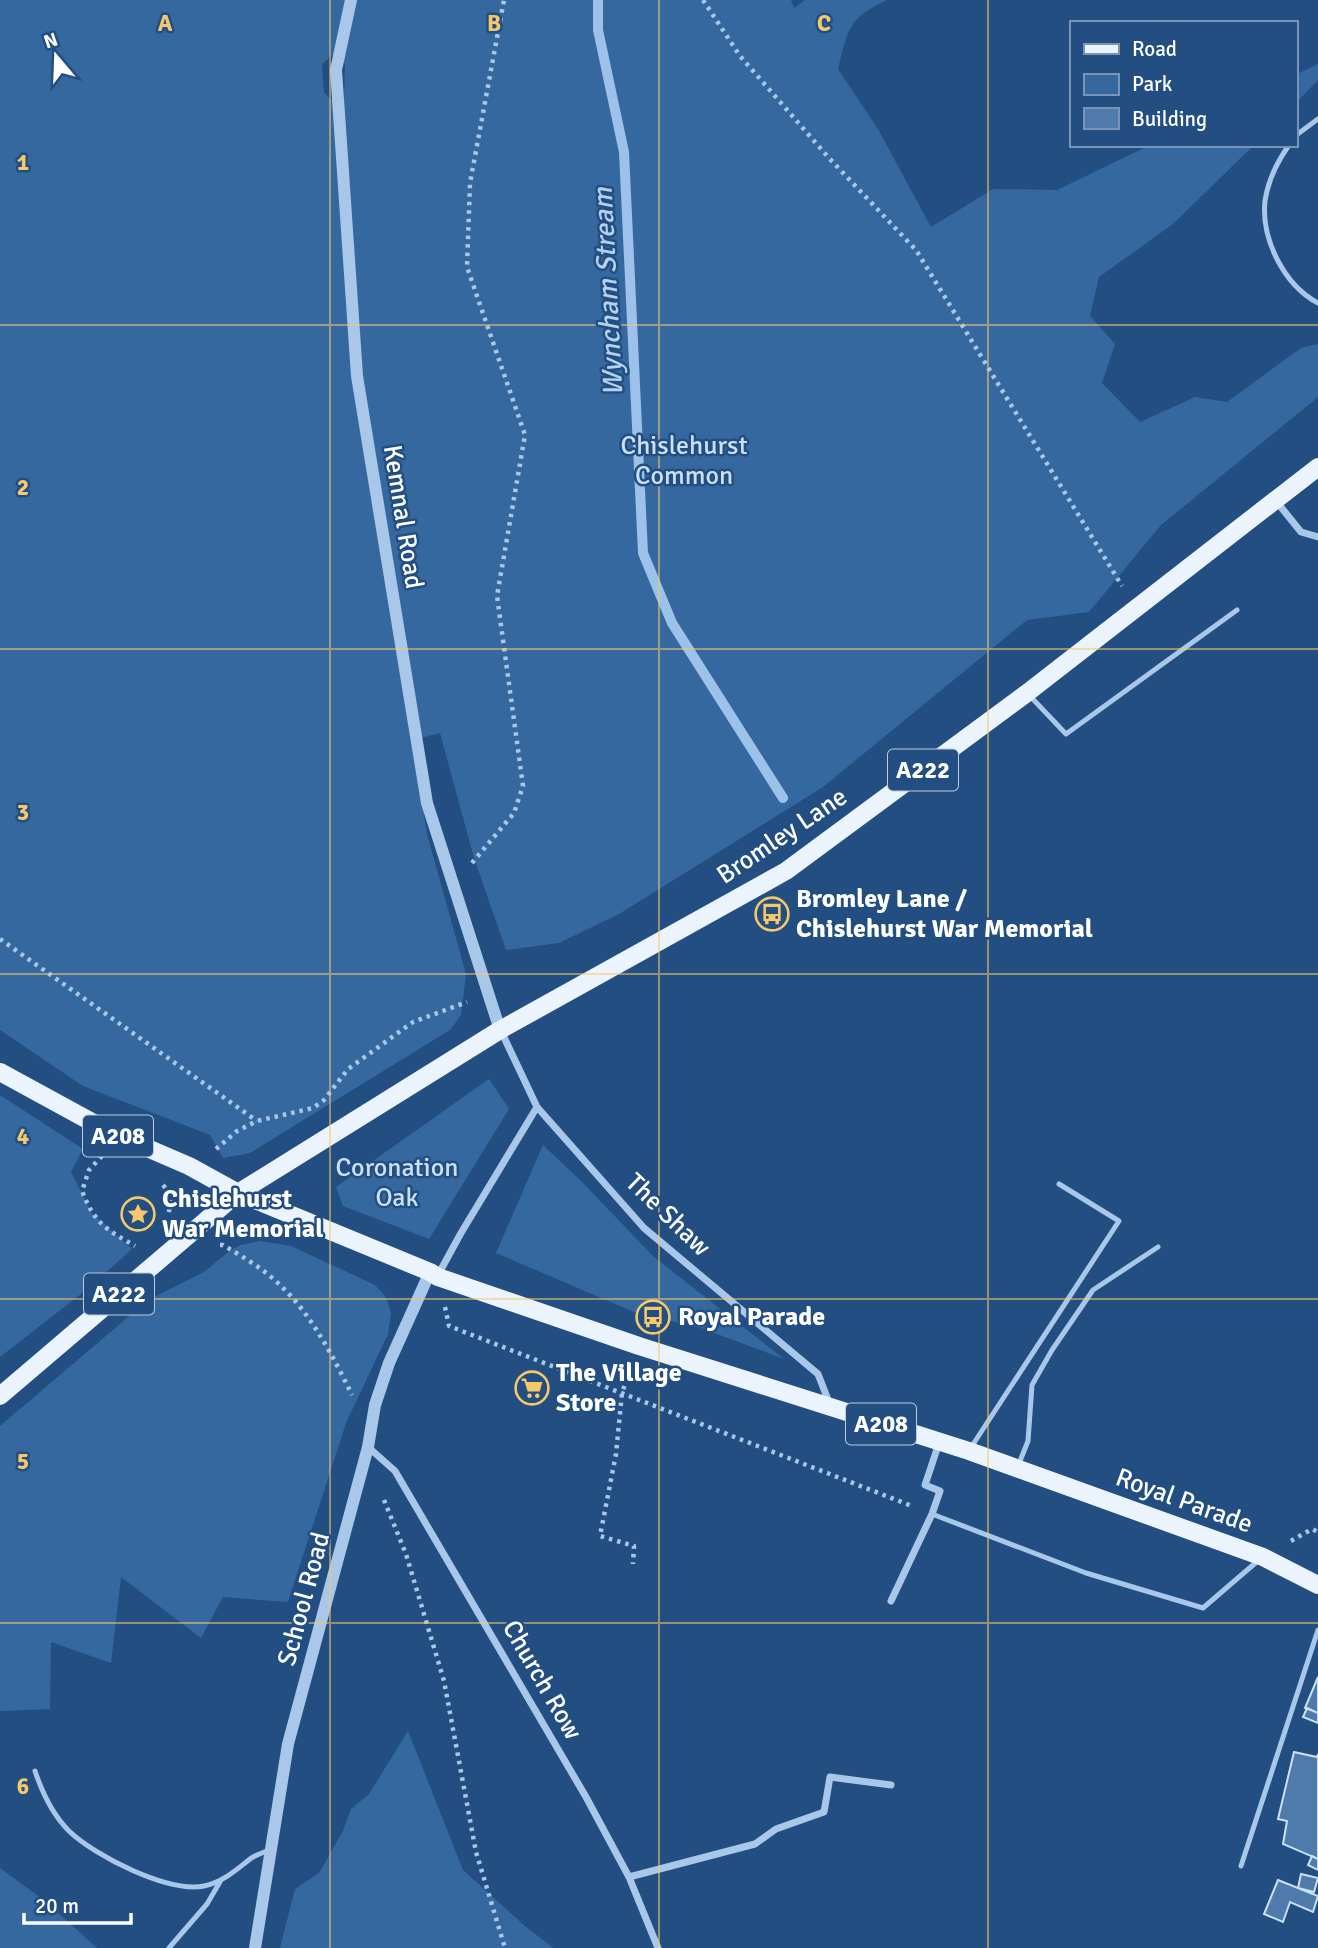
<svg xmlns="http://www.w3.org/2000/svg" width="1318" height="1948" font-family="Signika,sans-serif">
	<rect width="100%" height="100%" fill="#224e82"/>
	<path fill="#3668a0" fill-rule="evenodd" d="M0,0h791l3,8 11,-8h82c-40,19 -38,29 -49,69l40,60 53,98 62,-38 64,1 93,-45h104l-81,79 -74,53 -9,39 25,28 -13,39 38,39 55,-25 32,5 74,-54 17,-4v53l-157,128 -72,87 -62,8 -204,167 -204,127 -60,29 -53,7 -32,-92 -34,-125 -28,7 15,94 39,140 -5,41 -11,15 -200,123 -27,5 -13,-23 -127,-49 -83,-56zM332,55l13,9 -1,36 -14,-1 -6,-7 -2,-28z
		M1318,64v16l-23,24v-29z
		M489,1079l20,30 -80,130 -86,-33 -7,-19z
		M0,1095l83,54 -12,23 21,41 40,36 -46,41 -86,67z
		M543,1145l39,37 71,74 131,103 -83,-31 -67,-16 -138,-59z
		M260,1241l31,5 84,39 11,12 5,16 -3,21 -42,89 -58,179 -65,-5 -22,41 -80,-61 -10,86 -60,-21 -1,67 -50,2v-285l148,-126 56,-28 27,-22 10,-5z
		M408,1731l55,139 62,56 28,22h-273l15,-59 24,-16 24,-42 8,-22 18,-15z
		M0,1868l45,33 52,47h-97z"/>
	<g fill="none" stroke-linecap="round" stroke-linejoin="round">
		<path stroke="#9cc2e9" stroke-width="10" d="M598,0v30l26,122 19,401 29,70 111,175"/>
	</g>
	<path fill="#4f7bac" stroke="#cce0f6" stroke-width="2" d="M1318,1677v36l-13,-5z
		M1307,1708l11,5v10l-15,-6z
		M1294,1752l23,5 1,-3v105l-35,-15 4,-23 -9,-2z
		M1312,1856l6,3v11l-10,-5z
		M1301,1874l17,4 -4,14 -16,-4z
		M1278,1880l40,16 -5,16 -23,-10 -7,20 -19,-8z"/>
	<g fill="none" stroke-linecap="round" stroke-linejoin="round">
		<path stroke="#a9c7e8" stroke-width="4.5" stroke-dasharray="3.5 5" stroke-linecap="butt" d="M703,0l37,56 89,102 87,92 206,336
			M472,863l42,-50 9,-27 -26,-190 28,-161 -58,-168 3,-84 34,-183
			M0,939l257,182
			M216,1149l21,-18 20,-10 56,-13 11,-8 24,-31 65,-47 54,-20
			M102,1156l-13,14 -7,21c13,33 24,38 53,55
			M163,1185c8,9 8,19 5,31
			M220,1245h3c20,12 41,24 58,41 30,28 53,72 71,109
			M445,1307l4,19 463,180
			M630,1370l-8,23 -6,61 -16,82 34,10 -1,18
			M384,1500l22,54 38,127 32,171 29,96
			M1291,1541l21,-12 6,3"/>
		<path stroke="#a9c7e8" stroke-width="5" d="M1295,136l23,-17
			M1289,145c-12,17 -21,35 -24,56 -4,38 19,84 53,102
			M1029,695l37,39 171,-124
			M970,1449l149,-228 -60,-37
			M1018,1466l10,-25 4,-56 20,-35 41,-60 65,-43
			M932,1514l154,59 117,35 57,-49
			M35,1771c7,21 18,44 34,60 26,25 99,62 135,55 19,-4 32,-16 46,-27 5,-4 13,-6 19,-9
			M1241,1866l77,-236
			M169,1948l38,-44 14,-24"/>
		<path stroke="#a9c7e8" stroke-width="7" d="M1276,501l25,31 17,5
			M501,1031l36,76 107,121 174,146 12,31
			M438,1275l23,-42 76,-126
			M368,1447l27,24 191,326 43,80 29,71
			M891,1601l41,-87 8,-23 -15,-6 14,-42
			M629,1877l126,-33 21,-15 48,-17 6,-35 61,8"/>
		<path stroke="#a9c7e8" stroke-width="12" d="M351,0l-15,70 21,306 70,427 73,227
			M255,1948l33,-204 80,-297 7,-42 14,-42 41,-91"/>
		<path stroke="#ebf3fd" stroke-width="18" d="M0,1072l110,60 79,34 49,27 192,79 8,5 201,69 330,105 294,106 55,28
			M0,1396l238,-203 262,-163 286,-159 241,-178 291,-226"/>
	</g>
	<path fill="none" stroke="#f4c86b" stroke-width="2" stroke-opacity="0.55" d="M330,0v1948M659,0v1948M988,0v1948M0,325h1318M0,649h1318M0,974h1318M0,1299h1318M0,1623h1318"/>
	<defs>
		<symbol id="bus-ring" viewBox="-11 -11 22 22"><circle r="9.5" fill="#224e82" stroke="#f4c86b" stroke-width="1.5"/><path d="M-5-6H5V4H4V6H2V4H-2V6H-4V4H-5ZM-3.5-4V0h7V-4ZM-3.5 1.2v1.5H-2V1.2ZM2 1.2v1.5H3.5V1.2Z" fill="#f4c86b"/></symbol>
		<symbol id="sight-ring" viewBox="-11 -11 22 22"><circle r="9.5" fill="#224e82" stroke="#f4c86b" stroke-width="1.5"/><path d="M0-6L1.8-2.2L6-1.7L2.9 1.2L3.7 5.4L0 3.3L-3.7 5.4L-2.9 1.2L-6-1.7L-1.8-2.2Z" fill="#f4c86b"/></symbol>
		<symbol id="supermarket-ring" viewBox="-11 -11 22 22"><circle r="9.5" fill="#224e82" stroke="#f4c86b" stroke-width="1.5"/><path d="M-6-5.5h2.5l.6 2H6L4.5 2H-2.5L-4.4-4H-6ZM-1.5 3.2a1.3 1.3 0 1 0 .1 0ZM3 3.2a1.3 1.3 0 1 0 .1 0Z" fill="#f4c86b"/></symbol>
	</defs>
	<g fill-rule="evenodd">
		<use href="#bus-ring" x="753" y="895" width="38" height="38"/>
		<use href="#sight-ring" x="119" y="1195" width="38" height="38"/>
		<use href="#bus-ring" x="634" y="1298" width="38" height="38"/>
		<use href="#supermarket-ring" x="513" y="1369" width="38" height="38"/>
	</g>
	<g text-anchor="middle" dominant-baseline="central" stroke-width="5" stroke-linejoin="round" paint-order="stroke">
		<g fill="#224e82" stroke="#bdcada" stroke-width="2">
			<rect x="888" y="749.5" width="70" height="41" rx="5"/>
			<rect x="83" y="1115.5" width="70" height="41" rx="5"/>
			<rect x="84" y="1273.5" width="70" height="41" rx="5"/>
			<rect x="846" y="1403.5" width="70" height="41" rx="5"/>
		</g>
		<g font-size="24" font-weight="bold" fill="#fff">
			<text x="923" y="770">A222</text>
			<text x="118" y="1136">A208</text>
			<text x="119" y="1294">A222</text>
			<text x="881" y="1424">A208</text>
		</g>
		<g font-size="26" fill="#cce0f6" stroke="#224e82">
			<text x="684" y="446">Chislehurst<tspan x="684" dy="30">Common</tspan></text>
			<text x="397" y="1168">Coronation<tspan x="397" dy="30">Oak</tspan></text>
		</g>
		<g font-size="26" fill="#fff" stroke="#224e82">
			<text transform="translate(403 517) rotate(81)">Kemnal Road</text>
			<text transform="translate(782 836) rotate(-34)">Bromley Lane</text>
			<text transform="translate(668 1215) rotate(44)">The Shaw</text>
			<text transform="translate(1184 1501) rotate(20)">Royal Parade</text>
			<text transform="translate(304 1599) rotate(-75)">School Road</text>
			<text transform="translate(542 1680) rotate(60)">Church Row</text>
		</g>
		<g font-size="26" font-weight="bold" fill="#fff" stroke="#224e82" text-anchor="start">
			<text x="796" y="899">Bromley Lane /<tspan x="796" dy="30">Chislehurst War Memorial</tspan></text>
			<text x="162" y="1199">Chislehurst<tspan x="162" dy="30">War Memorial</tspan></text>
			<text x="678" y="1317">Royal Parade</text>
			<text x="556" y="1373">The Village<tspan x="556" dy="30">Store</tspan></text>
		</g>
		<g font-size="28" font-style="italic" fill="#b4d1ef" stroke="#224e82">
			<text transform="translate(608 292) rotate(-93)">Wyncham Stream</text>
		</g>
	</g>
	<g font-size="23" text-anchor="middle" font-weight="bold" fill="#f4c86b" stroke="#224e82" stroke-width="5" stroke-linejoin="round" paint-order="stroke">
		<text x="165" y="31">A</text>
		<text x="494" y="31">B</text>
		<text x="824" y="31">C</text>
		<text x="23" y="170">1</text>
		<text x="23" y="495">2</text>
		<text x="23" y="820">3</text>
		<text x="23" y="1144">4</text>
		<text x="23" y="1469">5</text>
		<text x="23" y="1794">6</text>
	</g>
	<rect x="1070" y="21" width="228" height="126" fill="#224e82" stroke="#7a95b4" stroke-width="2"/>
	<rect x="1084" y="44" width="35" height="10" fill="#ebf3fd" stroke="#7a95b4" stroke-width="2"/>
	<text x="1132" y="56" font-size="21" fill="#ffffff">Road</text>
	<rect x="1084" y="74" width="35" height="21" fill="#3668a0" stroke="#7a95b4" stroke-width="2"/>
	<text x="1132" y="91" font-size="21" fill="#ffffff">Park</text>
	<rect x="1084" y="108" width="35" height="21" fill="#4f7bac" stroke="#7a95b4" stroke-width="2"/>
	<text x="1132" y="126" font-size="21" fill="#ffffff">Building</text>
	<g transform="translate(56 56) rotate(341)" stroke="#224e82" stroke-width="5" paint-order="stroke">
	<path d="M0-5L12 26L0 18L-12 26Z" fill="#ffffff"/>
	<text y="-10" font-size="19" font-weight="bold" text-anchor="middle" fill="#ffffff">N</text>
	</g>
	<path d="M24 1913v10h107v-10" fill="none" stroke="#ffffff" stroke-width="3.5"/>
	<text x="35" y="1913" font-size="21" fill="#ffffff" stroke="#224e82" stroke-width="5" paint-order="stroke">20 m</text>
</svg>
